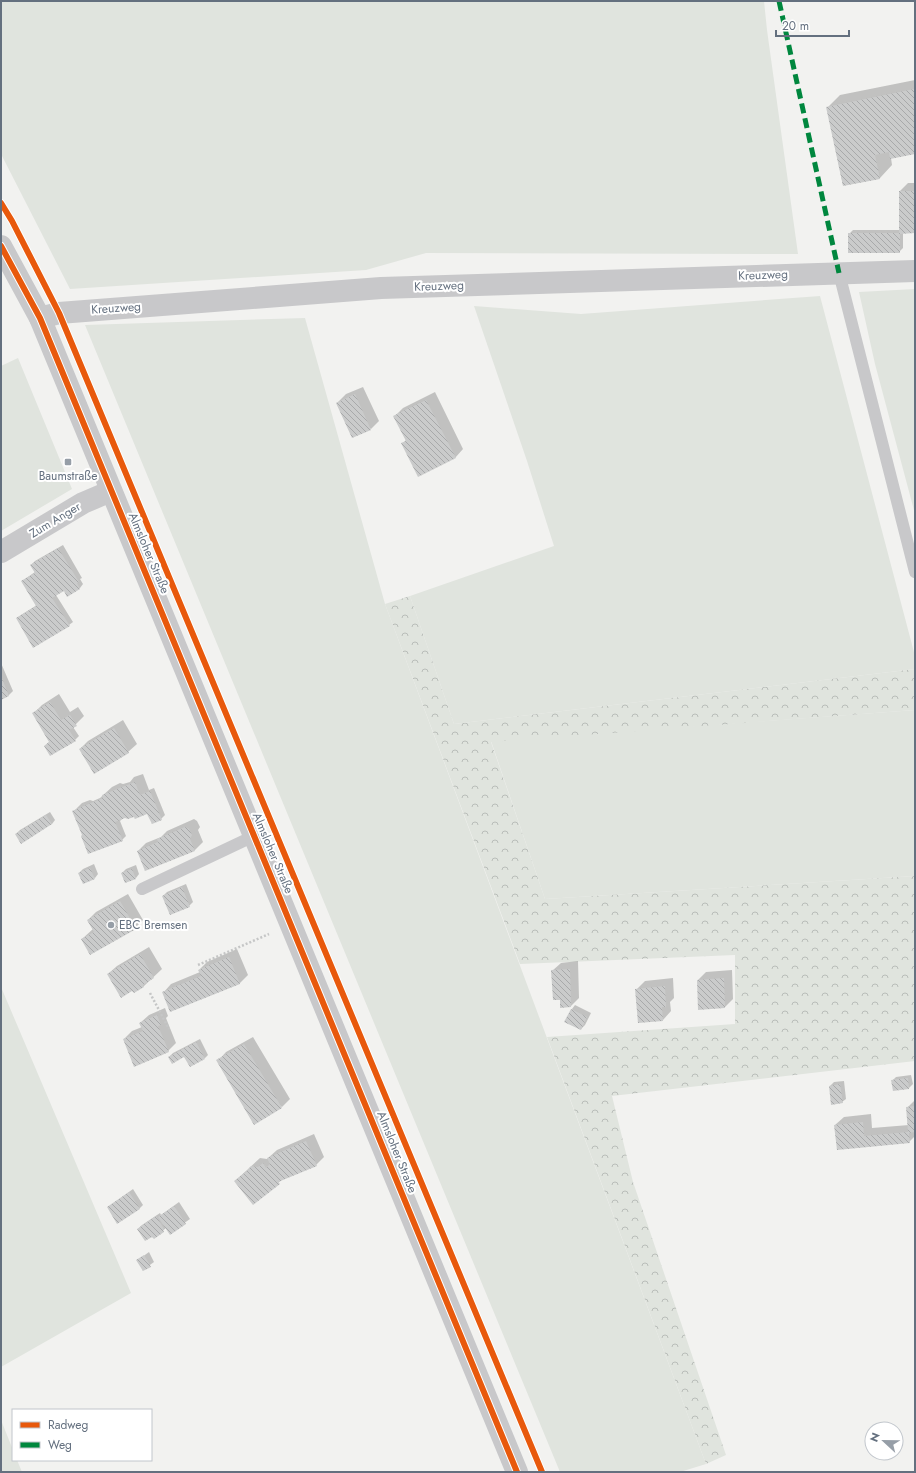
<svg xmlns="http://www.w3.org/2000/svg" width="916" height="1473" font-family="Jost,sans-serif">
	<defs>
		<pattern id="forest-crowns" width="20" height="18" patternUnits="userSpaceOnUse"><rect width="20" height="18" fill="#e0e4de"/><path d="M2 6a3 3 0 1 1 6 0M12 15a3 3 0 1 1 6 0" fill="none" stroke="#b9bdb9"/></pattern>
		<pattern id="building-back-hatch" width="6" height="6" patternUnits="userSpaceOnUse"><rect width="6" height="6" fill="#cacbcb"/><path d="M-1 5l2 2M0 0l6 6M5-1l2 2" fill="none" stroke="#a8a9aa"/></pattern>
	</defs>
	<rect width="100%" height="100%" fill="#f2f2f0"/>
	<path fill="#e0e4de" d="M1,1h763l3,29 31,224 -372,-1 -60,17 -296,19 -69,-135z
		M915,289v225l-40,-150 -16,-72z
		M820,296l95,360v13l-461,55 -44,-128 144,-50 -27,-85 -53,-155 107,8z
		M305,318l80,286 321,860 -26,8h-120l-475,-1147z
		M18,358l54,131 -71,42v-165z
		M915,710v166l-370,23 -54,-158z
		M1,987l130,306 -130,74z
		M1,1420l12,30v10h4l5,12h-21z"/>
	<path fill="url(#forest-crowns)" d="M410,596l44,128 461,-55v41l-424,32 54,157 370,-23v185l-303,35 21,86 93,273 -20,9 -159,-427 188,-13v-69l-215,9 -135,-360z"/>
	<path fill="#0003" d="M915,80v73l-24,5 1,7 -12,13 -37,7 -16,-77 13,-13z
		M908,183h7v49l-12,1v15l-4,4 -50,-18 4,-4h47v-39z
		M363,387l16,34 -8,8 -34,-26 9,-9z
		M435,392l28,57 -8,9 -52,-15 3,-3 -11,-24 8,-8z
		M63,545l19,33 -2,1 3,5 -3,4 -16,2 -8,5 17,27 -4,3 -52,-7 4,-3 16,-10 -15,-24 13,-9 -4,-7 4,-4z
		M1,663l12,28 -4,4 -8,3z
		M59,694l11,18 8,-5 6,9 -11,11 6,9 -4,4 -30,6 5,-5 -16,-28 8,-8z
		M123,720l14,24 -9,8 -48,-3 8,-8z
		M143,774l6,16 5,-2 11,27 -4,4 -13,-7 -13,2 -12,4 -3,3 6,15 -4,4 -39,-5 -9,-24 8,-8 8,-3 3,1 7,-3 12,-11 8,-4 3,1 7,-2 4,-5z
		M50,812l5,8 -3,4 -36,10 4,-4z
		M194,819l3,2 3,6 -2,3 5,12 -8,8 -49,20 -8,-19 8,-8 15,-6 6,-6z
		M94,864l4,10 -3,4 -16,-5 4,-4z
		M136,865l3,9 -3,4 -14,-5 4,-4z
		M186,884l7,18 -4,4 -26,-10 4,-4z
		M128,894l15,26 -8,8 -53,11 11,-10 -5,-9 8,-8z
		M149,947l13,22 -18,17 -10,6 -26,-18 9,-8z
		M237,949l11,26 -8,8 -77,10 8,-9 29,-12 -1,-2 8,-8z
		M578,961l1,37 -8,8 -11,-8 -8,-27 9,-8z
		M732,970l1,29 -8,8 -26,1 -1,-28 8,-8z
		M673,978l1,20 -4,4 1,9 -8,9 -26,-31 8,-8z
		M575,1005l16,8 -6,12 -4,4 -9,-20z
		M165,1008l3,8 -2,2 10,25 -8,8 -44,-12 8,-8 10,-4 -2,-4 9,-8z
		M253,1037l37,62 -8,8 -64,-46 8,-9z
		M200,1039l8,16 -3,3 -20,-2 -16,1 4,-4z
		M911,1075l2,9 -4,4 -17,-7 4,-4z
		M844,1081l2,18 -4,3 -12,-16 4,-4z
		M915,1100v36l-6,6 -71,7 -3,-24 9,-8 27,-3 1,14 37,-3 -2,-17z
		M314,1134l10,23 -8,8 -33,14 -30,24 -18,-22 25,-23 7,1 10,-9z
		M133,1189l10,16 -4,4 -31,-2z
		M179,1202l11,17 -20,14 -4,-5 -12,10 -16,-9 4,-4 18,-12 1,2z
		M149,1252l5,10 -11,8 -5,-10z"/>
	<path fill="url(#building-back-hatch)" d="M914,89l1,6v59l-25,5 -1,-7 -14,3 5,24 -37,7 -17,-79z
		M899,191h16v42l-15,1v19h-52v-20h51z
		M355,394l16,36 -19,8 -16,-35z
		M426,400l30,58 -38,19 -17,-34 5,-2 -13,-25z
		M58,548l21,34 -2,1 3,6 -13,8 -3,-6 -12,7 18,28 -37,22 -17,-30 20,-12 -15,-25 14,-8 -5,-8z
		M1,676l8,20 -8,4z
		M50,702l11,18 9,-5 7,11 -8,4 7,11 -26,15 -6,-10 5,-4 -17,-29z
		M114,728l15,25 -35,21 -15,-25z
		M135,782l5,13 10,-4 12,29 -10,4 -5,-10 -12,5 -1,-2 -6,2 -3,-1 -10,4 8,19 -35,13 -7,-18 1,-1 -10,-24 31,-13 -1,-3z
		M46,815l6,9 -31,20 -6,-10z
		M185,827l4,2 3,6 -2,4 5,12 -50,20 -8,-20 21,-9 -1,-3z
		M90,868l5,11 -12,5 -5,-11z
		M132,869l4,10 -11,4 -4,-10z
		M182,887l8,20 -20,8 -8,-19z
		M120,901l16,28 -46,26 -9,-16 13,-7 -7,-12z
		M140,954l14,24 -11,7 1,2 -10,6 -2,-2 -11,7 -14,-24z
		M229,957l11,27 -70,28 -8,-20 39,-16 -3,-6z
		M570,969l1,38 -11,1v-8h-7l-2,-30z
		M724,978l1,30 -27,2 -1,-30z
		M665,986l1,21h-4l1,14 -25,2 -3,-34z
		M571,1009l16,8 -6,13 -17,-8z
		M157,1015l4,10 -3,1 11,26 -35,15 -11,-28 20,-8 -4,-8z
		M196,1042l9,17 -15,8 -6,-10 -12,7 -4,-7z
		M244,1044l38,64 -28,17 -38,-65z
		M908,1078l1,11 -16,2 -2,-11z
		M840,1084l3,19 -12,2 -2,-19z
		M915,1106v26l-6,1 1,10 -73,7 -3,-25 29,-3 1,14 44,-4 -2,-25z
		M306,1141l11,25 -39,16 2,2 -27,21 -19,-24 13,-10 4,-5 7,1 5,-4 3,5 4,-4 -3,-6z
		M129,1192l11,17 -23,15 -10,-17z
		M174,1206l12,18 -16,11 -12,-18z
		M156,1216l8,13 -1,1 1,2 -10,7 -2,-2 -7,4 -8,-12z
		M144,1255l7,12 -8,4 -7,-11z"/>
	<g fill="none" stroke-linecap="round" stroke-linejoin="round">
		<path stroke="#c5c6c6" stroke-width="2.5" stroke-dasharray="2 2" stroke-linecap="butt" d="M198,965l71,-31
			M150,993l19,36"/>
		<path stroke="#c8c8ca" stroke-width="12" d="M839,273l76,299
			M142,889l112,-53"/>
		<path stroke="#c8c8ca" stroke-width="22" d="M40,318l19,-5 322,-25 534,-17
			M1,552l82,-49 28,-12"/>
		<path stroke="#c8c8ca" stroke-width="22" d="M1,246l39,72 477,1154"/>
		<path stroke="#00873e" stroke-width="5" stroke-dasharray="10 5" stroke-linecap="butt" d="M779,1l60,272"/>
		<defs>
			<path id="cycleway" d="M1,203l11,18 47,92 483,1159
				M1,246l39,72 477,1154"/>
		</defs>
		<use href="#cycleway" stroke="#fff" stroke-width="8"/>
		<use href="#cycleway" stroke="#e8590c" stroke-width="6"/>
	</g>
	<g fill="#969ea7" stroke="#fff" stroke-width="1.5">
		<rect x="64" y="458" width="8" height="8" rx="2"/>
		<circle cx="111" cy="925" r="4"/>
	</g>
	<g text-anchor="middle" dominant-baseline="central" stroke-width="4" stroke-linejoin="round" paint-order="stroke">
		<g font-size="12" fill="#64707f" stroke="#fff">
			<text transform="translate(763 275) rotate(-2)">Kreuzweg</text>
			<text transform="translate(439 286) rotate(-2)">Kreuzweg</text>
			<text transform="translate(116 308) rotate(-4)">Kreuzweg</text>
			<text transform="translate(55 520) rotate(-31)">Zum Anger</text>
			<text transform="translate(149 553) rotate(67)">Almsloher Straße</text>
			<text transform="translate(273 853) rotate(67)">Almsloher Straße</text>
			<text transform="translate(397 1152) rotate(68)">Almsloher Straße</text>
		</g>
		<g font-size="12" fill="#64707f" stroke="#fff">
			<text x="68" y="476">Baumstraße</text>
			<text x="119" y="925" text-anchor="start">EBC Bremsen</text>
		</g>
	</g>
	<rect width="916" height="1473" fill="none" stroke="#64707f" stroke-width="4"/>
	<rect x="12" y="1409" width="140" height="52" fill="#ffffff" stroke="#c1c6cc"/>
	<rect x="20" y="1422" width="20" height="6" fill="#e8590c" stroke="#c1c6cc"/>
	<text x="48" y="1429" font-size="12" fill="#64707f">Radweg</text>
	<rect x="20" y="1442" width="20" height="6" fill="#00873e" stroke="#c1c6cc"/>
	<text x="48" y="1449" font-size="12" fill="#64707f">Weg</text>
	<g transform="translate(884 1441) rotate(292)"><circle r="19" fill="#ffffff" stroke="#c1c6cc"/>
	<path d="M0-3L7 15L0 10L-7 15Z" fill="#969ea7"/>
	<text y="-6" font-size="11" font-weight="bold" text-anchor="middle" fill="#64707f">N</text>
	</g>
	<path d="M776 30v6h73v-6" fill="none" stroke="#64707f" stroke-width="2"/>
	<text x="782" y="30" font-size="12" fill="#64707f" stroke="#ffffff" stroke-width="3" paint-order="stroke">20 m</text>
</svg>
